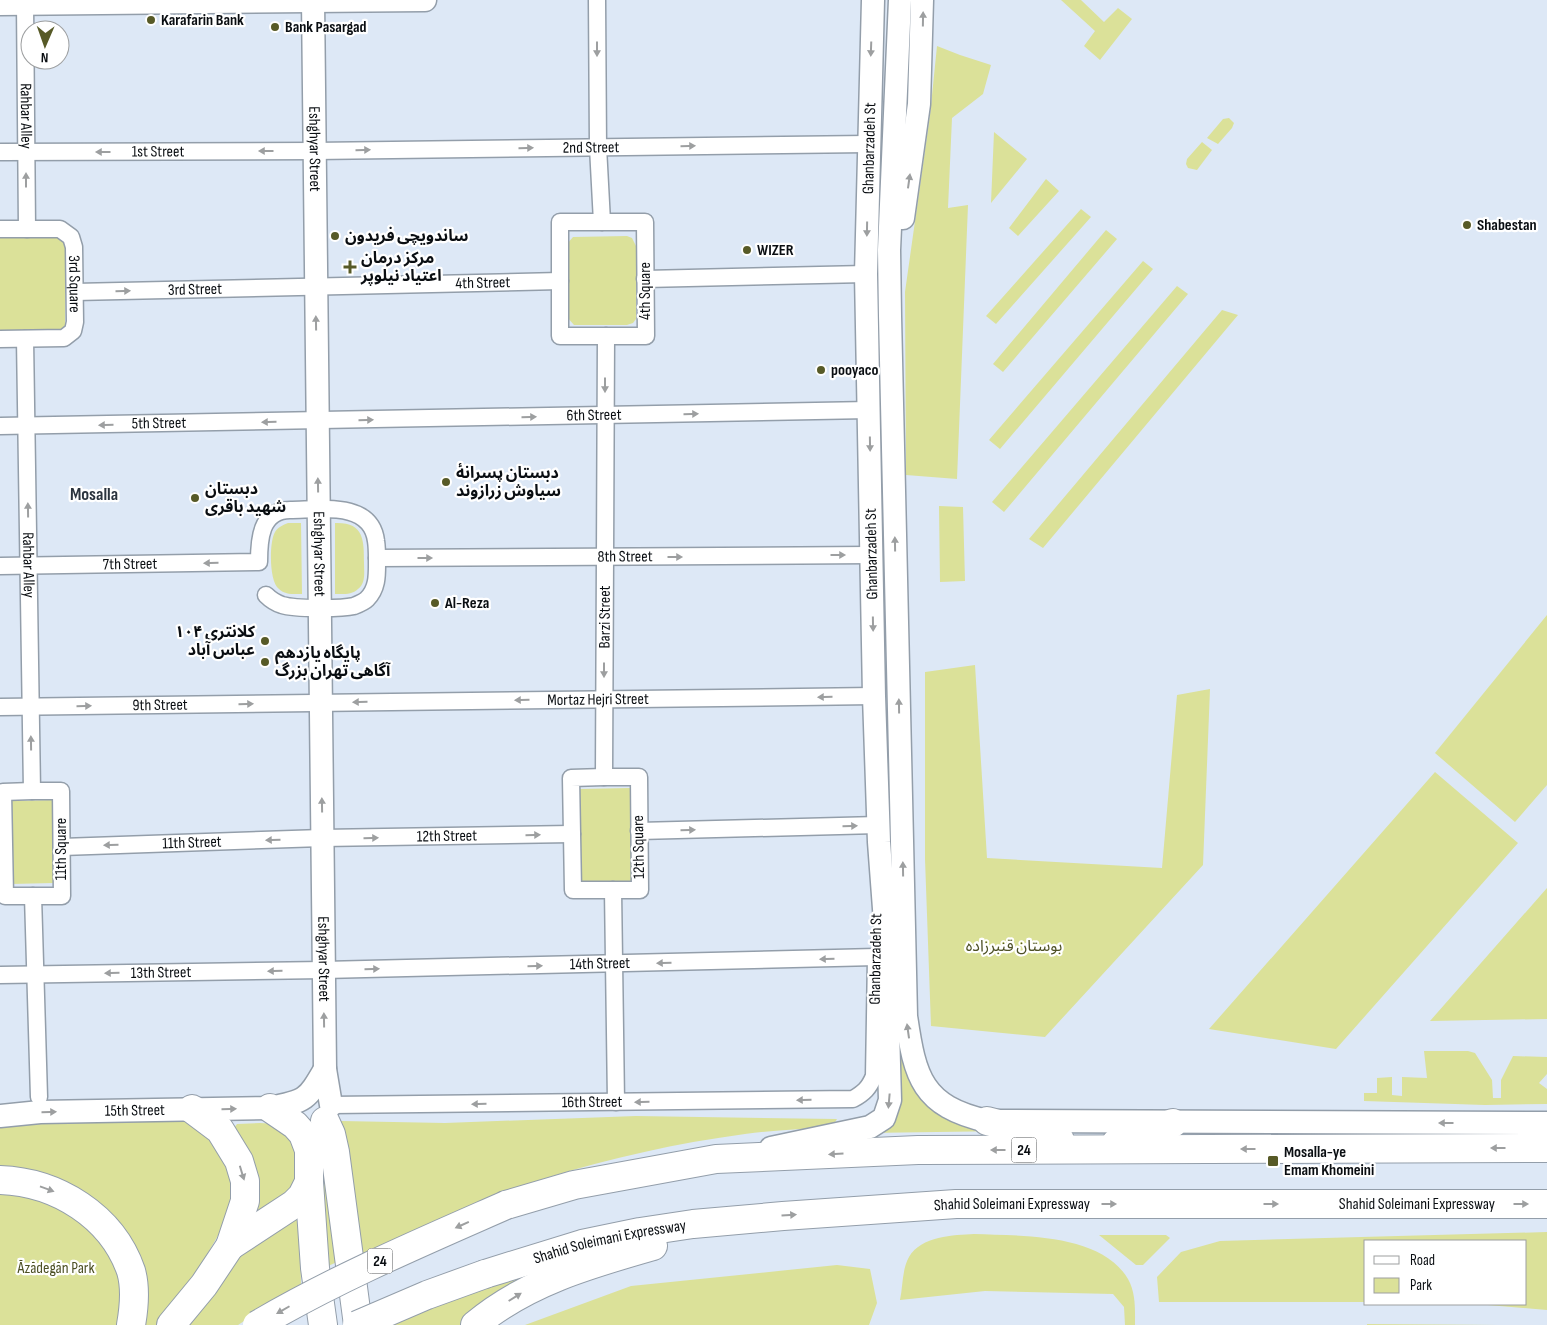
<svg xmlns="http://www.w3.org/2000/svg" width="1547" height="1325" font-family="'Sofia Sans Condensed','Noto Sans Arabic',sans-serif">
	<rect width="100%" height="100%" fill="#dde8f6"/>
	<path fill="#dbe199" d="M1061,0h20l23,22 14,-14 14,11 -32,41 -16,-14 11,-15z
		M937,46l23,9 31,10 -8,29 -31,24 -4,90 20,-3 -11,274 -51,-4 -1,-183 25,-177z
		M1229,118l5,5 -2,5 -14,16 -11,-6 16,-19z
		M994,132l33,27 -36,44z
		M1202,142l10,8 -15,20 -9,-2 -2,-4 1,-5z
		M1046,179l13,12 -41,45 -9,-8z
		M1081,209l10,8 -95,107 -10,-8z
		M1106,230l11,9 -114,133 -10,-8z
		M627,236l5,2 4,8v73l-3,4 -6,2h-53l-7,-8v-73l6,-7z
		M58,237l6,5 2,6 -1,78 -6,4 -59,1v-93z
		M1143,261l10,8 -153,180 -11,-9z
		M1177,286l11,8 -184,218 -12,-10z
		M1222,310l16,5 -195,233 -14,-9z
		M939,506l24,1 2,74 -25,1z
		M288,523h13l1,71c-8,0 -17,1 -23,-5 -10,-7 -10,-47 -4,-57 3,-5 8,-7 13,-9z
		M335,523c29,-1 29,17 29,40 0,9 2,20 -6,26 -6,6 -15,5 -23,5z
		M1547,615v170l-32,37 -80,-69z
		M975,665l12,193 175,10 15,-173 33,-6 -7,176 -158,172 -114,-11 -6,-167v-187z
		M1435,772l83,71 -182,206 -127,-20z
		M631,788l1,94 -52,1 -1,-94z
		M53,800l1,83 -43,1 -1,-83z
		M1547,888v131l-117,2z
		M896,1038l5,19 6,12 101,62 -142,2 10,-3z
		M1424,1051h44l7,2 17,27 1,18h8v-18l12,-24 34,1v17l-8,9 8,6v15l-62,1 -121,-4v-8h13v-15l15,-1v18l10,1v-19l25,1z
		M636,1116l201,3 -5,8c-29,2 -58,3 -87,7 -67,9 -135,24 -199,44 -67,21 -129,52 -192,82l-14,-136 1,-3 104,2z
		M157,1121l42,1 33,36 3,30 -4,25 -56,97 -12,15h-25l-10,-80 -128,-73v-47z
		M260,1123l17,1 13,7 6,21 1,45 -58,37 -8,-102 6,-8z
		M321,1148l16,114 -11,5z
		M0,1187l79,24 42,56 4,58h-125z
		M293,1215l7,5 1,66 -37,22 -26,17h-60l63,-77z
		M1547,1232v78l-71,-6h50v-63h-160v61h-207l-2,-25 24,-25 39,-11z
		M974,1234c47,2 127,-1 154,45 8,14 7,31 7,46h-10l-1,-18 -11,-13 -128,-3 -85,9c3,-14 2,-31 9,-43 12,-21 45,-22 65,-23z
		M1099,1235h67l4,3 -27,27h-7z
		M567,1263l-98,62h-80l85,-34z
		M837,1265l33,4 7,34 -8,22h-344l106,-39z
		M1367,1324l131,1h-131z"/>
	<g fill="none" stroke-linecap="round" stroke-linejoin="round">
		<defs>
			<g id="street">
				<path d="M597,0l1,147 4,75"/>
				<path id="s1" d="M25,4l2,225"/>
				<path id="s2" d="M0,152l314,-1 554,-7"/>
				<path d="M560,222h85l1,114h-86z"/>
				<path id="s3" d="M0,229h60l11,8 3,10 1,75 -2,9 -9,7 -64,1"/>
				<path d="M645,279l221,-5"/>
				<path id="s4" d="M75,292l485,-11"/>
				<path id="s5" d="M25,339l7,452"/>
				<path id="s6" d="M0,426l869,-16"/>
				<path id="s7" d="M377,558l495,-3"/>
				<path id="s8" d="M0,566l259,-4c0,-21 1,-52 31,-52 28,0 81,-10 86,31 1,6 1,12 1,19 0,14 1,28 -10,39 -3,3 -8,5 -13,7 -13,3 -59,3 -72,-1 -6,-2 -11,-5 -16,-10"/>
				<path id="s9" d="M0,707l874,-11"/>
				<path id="s10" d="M604,777l2,-441"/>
				<path d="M604,777h35l1,113h-67l-2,-112z"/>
				<path d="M32,791h29l1,105h-57l-2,-104z"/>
				<path d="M639,831l239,-6"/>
				<path id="s11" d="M62,847l260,-9 250,-4"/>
				<path d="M613,890l3,212"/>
				<path d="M33,896l6,201"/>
				<path id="s12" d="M0,975l324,-5 552,-13"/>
				<path id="s13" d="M331,1105l522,-6c11,-6 16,-11 21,-23l2,-118"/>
			</g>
			<g id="secondary">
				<path id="s14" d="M313,0l12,1069 6,36"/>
				<path d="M900,0l-11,250 1,66 16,700c9,62 16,90 81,105l560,2"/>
				<path d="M0,4l425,-4"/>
				<path d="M903,218l16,-114 3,-104"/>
				<path id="s15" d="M0,1116l40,-4 230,-4c36,-7 37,-8 55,-39"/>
				<path id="s16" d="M771,1148l99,-21 14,-9 6,-18 -5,-178 -6,-80 -5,-146 -8,-422 7,-274"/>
			</g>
			<g id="highway">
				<path d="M270,1108l25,17 8,9 6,16v32l6,86 8,57"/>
				<path d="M325,1121l6,13 4,18 23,173"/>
				<path d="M987,1121l73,19"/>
				<path d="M1116,1143l57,-20"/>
				<path d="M0,1180c57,2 112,36 131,91 5,17 3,37 0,54"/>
				<path d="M506,1205l68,-20 142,-26 202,-9 629,-2"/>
				<path d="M230,1246l64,-42 8,-8 7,-14"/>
				<path id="s17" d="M485,1274l97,-30 58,-12 53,-8 90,-8 173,-12h591"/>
				<path d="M171,1325l33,-40 26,-39 15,-45v-20l-6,-20 -19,-31 -28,-21"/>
				<path d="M475,1325c51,-43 115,-61 178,-79"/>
			</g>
		</defs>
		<use href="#street" stroke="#939eaa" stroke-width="19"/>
		<use href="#secondary" stroke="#939eaa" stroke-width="25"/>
		<use href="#highway" stroke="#939eaa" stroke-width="30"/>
		<use href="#street" stroke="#fff" stroke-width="16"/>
		<use href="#secondary" stroke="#fff" stroke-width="22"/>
		<use href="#highway" stroke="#fff" stroke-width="28"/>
		<defs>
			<path id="highway-bridge" d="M257,1325c80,-47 165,-83 249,-120
				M357,1325l70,-30 58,-21"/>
		</defs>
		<use href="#highway-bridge" stroke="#939eaa" stroke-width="30" stroke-linecap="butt"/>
		<use href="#highway-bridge" stroke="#fff" stroke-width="28"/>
	</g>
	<defs><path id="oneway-solid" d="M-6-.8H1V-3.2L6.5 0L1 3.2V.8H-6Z" transform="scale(1.25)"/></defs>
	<g fill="#9d9fa0">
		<use href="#oneway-solid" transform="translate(923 19) rotate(-89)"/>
		<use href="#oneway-solid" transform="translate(597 49) rotate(90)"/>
		<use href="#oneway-solid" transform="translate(871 49) rotate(92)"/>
		<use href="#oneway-solid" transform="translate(688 146) rotate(-1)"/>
		<use href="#oneway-solid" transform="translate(526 148) rotate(-1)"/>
		<use href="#oneway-solid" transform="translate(363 150) rotate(-1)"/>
		<use href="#oneway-solid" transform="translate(266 151) rotate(180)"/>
		<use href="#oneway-solid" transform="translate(103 152) rotate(180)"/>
		<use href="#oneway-solid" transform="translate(26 180) rotate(-90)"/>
		<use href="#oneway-solid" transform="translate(909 181) rotate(-82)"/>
		<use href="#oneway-solid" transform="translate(867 229) rotate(91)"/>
		<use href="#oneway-solid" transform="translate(123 291) rotate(-1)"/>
		<use href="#oneway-solid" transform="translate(316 323) rotate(-91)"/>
		<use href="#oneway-solid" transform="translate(605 385) rotate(90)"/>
		<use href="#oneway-solid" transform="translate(691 414) rotate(-1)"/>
		<use href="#oneway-solid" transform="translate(529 417) rotate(-1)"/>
		<use href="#oneway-solid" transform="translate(366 420) rotate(-1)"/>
		<use href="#oneway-solid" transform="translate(269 422) rotate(179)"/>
		<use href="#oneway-solid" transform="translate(106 425) rotate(179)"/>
		<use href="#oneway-solid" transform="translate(870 444) rotate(89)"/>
		<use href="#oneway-solid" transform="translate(318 485) rotate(-91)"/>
		<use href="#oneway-solid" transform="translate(28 510) rotate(-91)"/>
		<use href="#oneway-solid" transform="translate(895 544) rotate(-91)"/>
		<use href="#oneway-solid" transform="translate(838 555)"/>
		<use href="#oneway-solid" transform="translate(675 557)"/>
		<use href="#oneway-solid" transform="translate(425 558)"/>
		<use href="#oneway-solid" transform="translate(211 563) rotate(179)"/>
		<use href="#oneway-solid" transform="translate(873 624) rotate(89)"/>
		<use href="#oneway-solid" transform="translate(604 670) rotate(90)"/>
		<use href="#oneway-solid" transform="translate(825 697) rotate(179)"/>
		<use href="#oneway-solid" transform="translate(522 700) rotate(179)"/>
		<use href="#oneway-solid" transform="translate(360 702) rotate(179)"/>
		<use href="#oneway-solid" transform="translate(246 704) rotate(-1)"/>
		<use href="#oneway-solid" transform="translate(84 706) rotate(-1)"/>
		<use href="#oneway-solid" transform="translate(899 706) rotate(-91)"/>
		<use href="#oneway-solid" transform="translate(31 743) rotate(-91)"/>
		<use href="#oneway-solid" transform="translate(322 805) rotate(-91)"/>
		<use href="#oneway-solid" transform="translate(850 826) rotate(-2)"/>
		<use href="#oneway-solid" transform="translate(688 830) rotate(-2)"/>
		<use href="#oneway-solid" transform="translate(533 835) rotate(-1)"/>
		<use href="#oneway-solid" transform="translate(371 838) rotate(-1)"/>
		<use href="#oneway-solid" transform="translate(273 840) rotate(178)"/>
		<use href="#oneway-solid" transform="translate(111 845) rotate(178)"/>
		<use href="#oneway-solid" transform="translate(903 869) rotate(-91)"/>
		<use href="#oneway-solid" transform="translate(827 959) rotate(178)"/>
		<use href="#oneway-solid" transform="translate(664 963) rotate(178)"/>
		<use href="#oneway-solid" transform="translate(535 966) rotate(-1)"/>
		<use href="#oneway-solid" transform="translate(372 969) rotate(-1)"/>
		<use href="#oneway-solid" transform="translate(275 971) rotate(179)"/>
		<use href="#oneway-solid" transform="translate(112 973) rotate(179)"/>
		<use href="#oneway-solid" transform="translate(324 1020) rotate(-91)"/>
		<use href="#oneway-solid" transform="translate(908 1031) rotate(-98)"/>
		<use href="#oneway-solid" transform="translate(804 1100) rotate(179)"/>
		<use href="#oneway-solid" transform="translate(889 1101) rotate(95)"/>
		<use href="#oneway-solid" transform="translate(642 1102) rotate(179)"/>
		<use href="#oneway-solid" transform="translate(479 1104) rotate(179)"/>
		<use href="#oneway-solid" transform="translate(229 1109) rotate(-1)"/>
		<use href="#oneway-solid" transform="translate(49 1112) rotate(-1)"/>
		<use href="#oneway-solid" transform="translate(1446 1123) rotate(180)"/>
		<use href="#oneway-solid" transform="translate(1498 1148) rotate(180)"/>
		<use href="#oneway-solid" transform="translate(1248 1149) rotate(180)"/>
		<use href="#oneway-solid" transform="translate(998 1150) rotate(180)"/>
		<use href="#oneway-solid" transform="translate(836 1154) rotate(177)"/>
		<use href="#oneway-solid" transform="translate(242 1173) rotate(73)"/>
		<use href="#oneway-solid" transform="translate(47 1189) rotate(20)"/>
		<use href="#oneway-solid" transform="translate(1109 1204)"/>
		<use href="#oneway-solid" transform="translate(1271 1204)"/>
		<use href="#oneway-solid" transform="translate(1521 1204)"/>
		<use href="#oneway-solid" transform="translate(789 1215) rotate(-4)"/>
		<use href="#oneway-solid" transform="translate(462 1225) rotate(156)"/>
		<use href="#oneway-solid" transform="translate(515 1297) rotate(-32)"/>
		<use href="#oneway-solid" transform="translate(283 1310) rotate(150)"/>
	</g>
	<g fill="#575a27" stroke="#fff" stroke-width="2">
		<circle cx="151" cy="20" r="5"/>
		<circle cx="275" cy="27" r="5"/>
		<circle cx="1467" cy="225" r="5"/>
		<circle cx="335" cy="236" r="5"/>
		<circle cx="747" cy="250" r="5"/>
		<path d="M347.5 259.5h5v5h5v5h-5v5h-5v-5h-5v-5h5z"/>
		<circle cx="821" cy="370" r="5"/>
		<circle cx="446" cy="482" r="5"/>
		<circle cx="195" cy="498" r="5"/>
		<circle cx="435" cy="603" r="5"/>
		<circle cx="265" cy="641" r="5"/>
		<circle cx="265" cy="662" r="5"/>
		<rect x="1267" y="1155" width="12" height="12" rx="2.5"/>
	</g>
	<g text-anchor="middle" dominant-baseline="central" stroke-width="4.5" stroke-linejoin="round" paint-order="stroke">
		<g fill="#fff" stroke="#545659" stroke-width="1">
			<rect x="1011.5" y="1137.5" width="25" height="25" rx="4"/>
			<rect x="367.5" y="1248.5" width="25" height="25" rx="4"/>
		</g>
		<g font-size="15" font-weight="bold" fill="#0a0e12">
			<text x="1024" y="1150">24</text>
			<text x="380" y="1261">24</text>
		</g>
		<g font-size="16" font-weight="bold" fill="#0a0e12" stroke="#fff" text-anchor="start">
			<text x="161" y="20">Karafarin Bank</text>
			<text x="285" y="27">Bank Pasargad</text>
			<text x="1477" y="225">Shabestan</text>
			<text x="345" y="236">ساندویچی فریدون</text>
			<text x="757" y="250">WIZER</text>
			<text x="361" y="258">مرکز درمان<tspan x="361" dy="18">اعتیاد نیلوپر</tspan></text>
			<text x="831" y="370">pooyaco</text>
			<text x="456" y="473">دبستان پسرانهٔ<tspan x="456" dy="18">سیاوش زرازوند</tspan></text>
			<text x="205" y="489">دبستان<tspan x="205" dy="18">شهید باقری</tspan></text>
			<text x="445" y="603">Al-Reza</text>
			<text x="255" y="632" text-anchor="end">کلانتری ۱۰۴<tspan x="255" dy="18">عباس آباد</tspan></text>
			<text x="275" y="653">پایگاه یازدهم<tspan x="275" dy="18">آگاهی تهران بزرگ</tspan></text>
			<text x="1284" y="1152">Mosalla-ye<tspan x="1284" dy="18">Emam Khomeini</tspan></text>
		</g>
		<g font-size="16" fill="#0a0e12" stroke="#fff">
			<text stroke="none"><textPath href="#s1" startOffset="112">Rahbar Alley</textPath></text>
			<text stroke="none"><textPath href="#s2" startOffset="591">2nd Street</textPath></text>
			<text stroke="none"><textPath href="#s14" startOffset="149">Eshghyar Street</textPath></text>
			<text stroke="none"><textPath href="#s16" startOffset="1089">Ghanbarzadeh St</textPath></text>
			<text stroke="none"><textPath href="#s2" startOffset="158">1st Street</textPath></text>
			<text stroke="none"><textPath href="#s4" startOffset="408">4th Street</textPath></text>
			<text stroke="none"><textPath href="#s3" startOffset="121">3rd Square</textPath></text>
			<text stroke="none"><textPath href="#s4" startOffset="120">3rd Street</textPath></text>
			<text transform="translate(645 291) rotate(-90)">4th Square</text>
			<text stroke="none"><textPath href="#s6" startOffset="594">6th Street</textPath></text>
			<text stroke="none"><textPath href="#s6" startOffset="159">5th Street</textPath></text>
			<text stroke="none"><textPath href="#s14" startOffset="554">Eshghyar Street</textPath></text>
			<text transform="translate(872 554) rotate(-91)">Ghanbarzadeh St</text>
			<text stroke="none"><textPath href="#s7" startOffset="248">8th Street</textPath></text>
			<text stroke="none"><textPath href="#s8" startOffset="130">7th Street</textPath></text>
			<text stroke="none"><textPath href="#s5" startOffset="226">Rahbar Alley</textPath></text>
			<text stroke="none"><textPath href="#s10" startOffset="160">Barzi Street</textPath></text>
			<text stroke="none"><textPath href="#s9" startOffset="598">Mortaz Hejri Street</textPath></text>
			<text stroke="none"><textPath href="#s9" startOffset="160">9th Street</textPath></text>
			<text stroke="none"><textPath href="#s11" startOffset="385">12th Street</textPath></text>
			<text stroke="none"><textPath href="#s11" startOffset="130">11th Street</textPath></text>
			<text transform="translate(639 847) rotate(-91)">12th Square</text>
			<text transform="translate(61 849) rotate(-90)">11th Square</text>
			<text stroke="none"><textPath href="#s14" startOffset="959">Eshghyar Street</textPath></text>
			<text transform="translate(876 959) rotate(-89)">Ghanbarzadeh St</text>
			<text stroke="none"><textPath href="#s12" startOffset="600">14th Street</textPath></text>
			<text stroke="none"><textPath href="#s12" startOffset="161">13th Street</textPath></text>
			<text stroke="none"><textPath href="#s13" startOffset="261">16th Street</textPath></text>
			<text stroke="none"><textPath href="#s15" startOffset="135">15th Street</textPath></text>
			<text stroke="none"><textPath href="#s17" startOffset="939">Shahid Soleimani Expressway</textPath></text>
			<text stroke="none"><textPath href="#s17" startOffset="534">Shahid Soleimani Expressway</textPath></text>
			<text stroke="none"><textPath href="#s17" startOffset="129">Shahid Soleimani Expressway</textPath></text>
		</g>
		<g font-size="16" fill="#4d5025" stroke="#fff">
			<text x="1014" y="946">بوستان قنبرزاده</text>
			<text x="56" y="1268">Āzādegān Park</text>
		</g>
		<g font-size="18" font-weight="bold" fill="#2b343e" stroke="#fff">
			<text x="94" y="494">Mosalla</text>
		</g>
	</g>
	<rect x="1364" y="1240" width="162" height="65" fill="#ffffff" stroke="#9d9fa0"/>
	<rect x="1374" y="1256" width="25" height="8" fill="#ffffff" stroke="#9d9fa0"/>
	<text x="1410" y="1265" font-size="15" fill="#0a0e12">Road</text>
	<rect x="1374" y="1278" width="25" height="15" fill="#dbe199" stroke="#9d9fa0"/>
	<text x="1410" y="1290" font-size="15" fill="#0a0e12">Park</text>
	<g transform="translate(45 45) rotate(182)"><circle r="24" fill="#ffffff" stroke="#9d9fa0"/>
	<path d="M0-4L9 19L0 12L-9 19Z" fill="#575a27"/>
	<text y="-8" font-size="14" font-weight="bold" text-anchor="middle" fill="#0a0e12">N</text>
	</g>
</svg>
